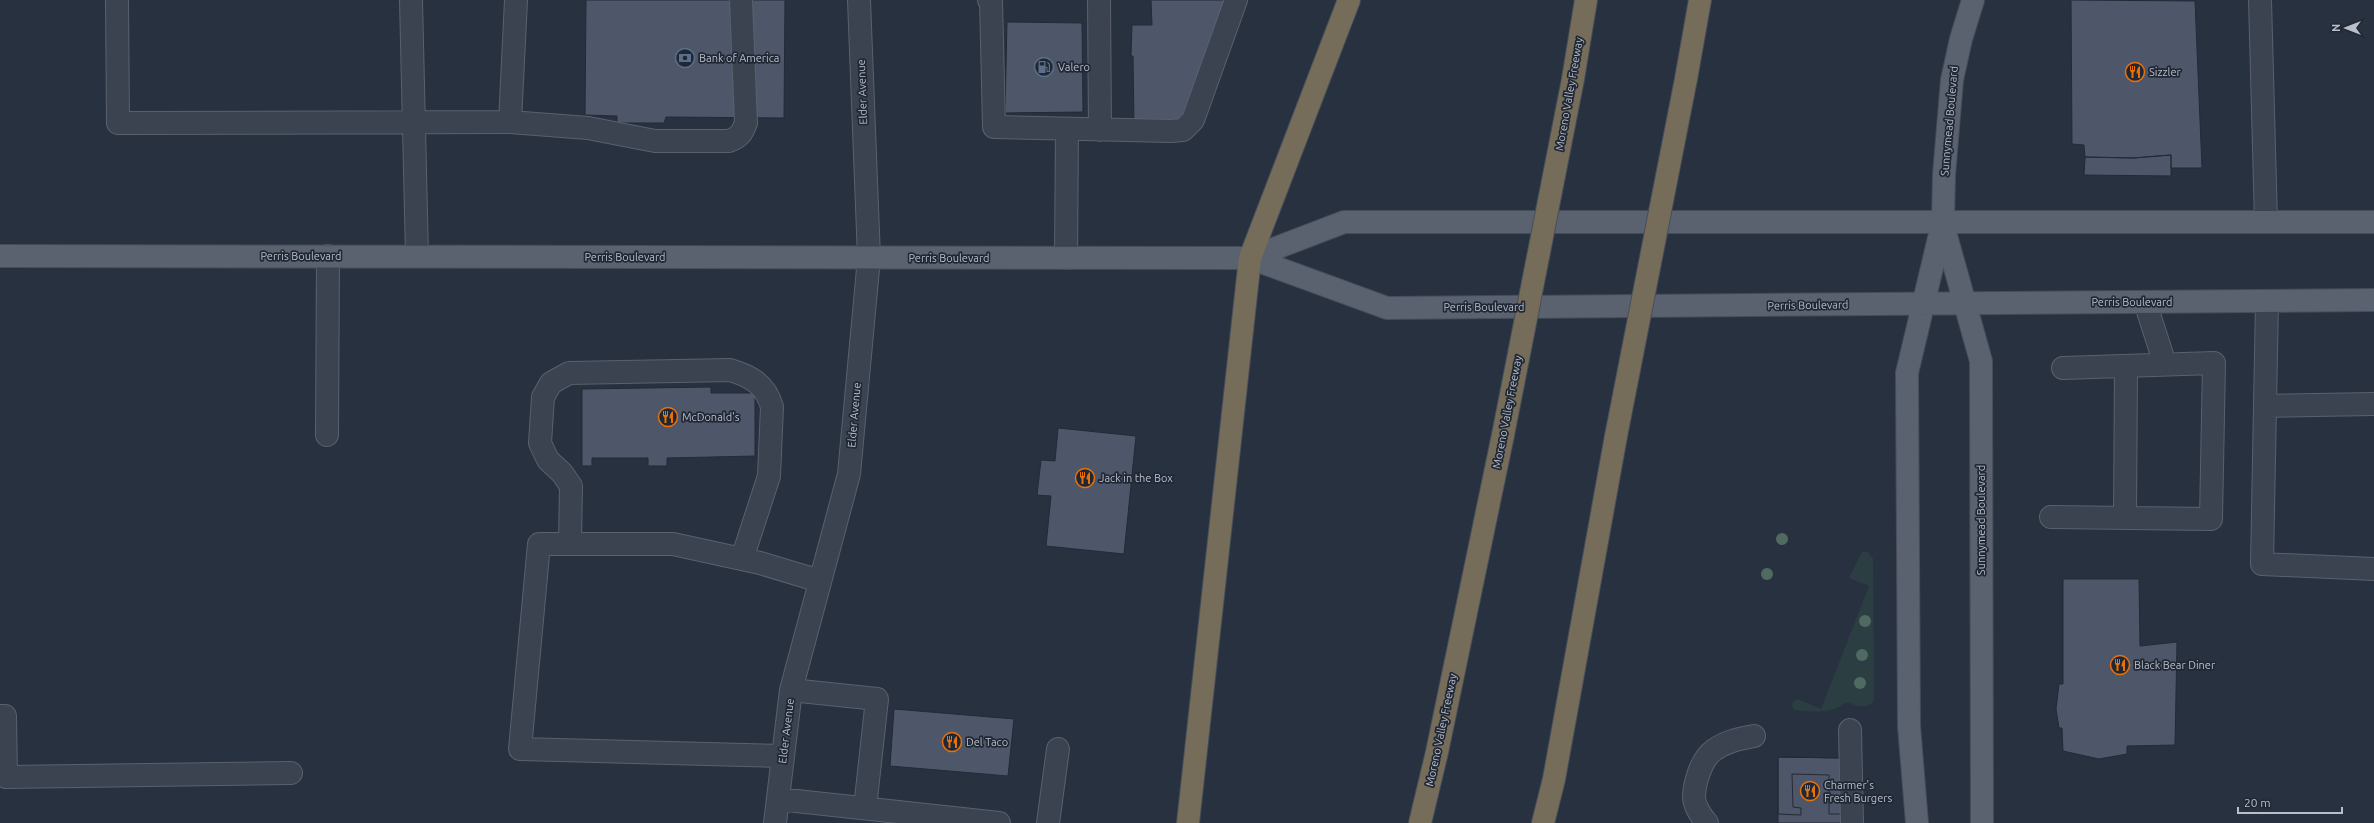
<svg xmlns="http://www.w3.org/2000/svg" width="2374" height="823" font-family="Ubuntu,sans-serif">
	<rect width="100%" height="100%" fill="#283140"/>
	<path fill="#2b3f42" d="M1862,552h6l5,7 1,141c-7,11 -19,5 -28,2 -10,12 -37,10 -51,8l-3,-3 1,-5 4,-3 24,10 48,-123 -20,-8z"/>
	<path fill="#4e5769" stroke="#232a37" d="M586,0h199l-1,118 -118,-1 -2,6h-47v-7l-32,-1z
		M1151,0h83l-48,125h-52l-1,-69h-2l1,-31h20z
		M2071,0l124,1 7,167h-31v-13l-38,3 -48,-1 -1,-12 -12,-1z
		M1007,22l75,1 1,89 -78,1z
		M2171,155v21l-87,-1 1,-18 48,1z
		M711,387v6h44v63l-88,2v8h-19v-8h-56v8h-10v-77z
		M1058,428l78,8 -12,118 -78,-8 5,-50 -14,-1 4,-35 14,1z
		M2063,579h76l1,67 37,-4 -2,103 -48,1v8l-28,5 -36,-8 -1,-23h-3l-3,-19 3,-25h4z
		M894,709l120,10 -6,57 -118,-10z
		M1778,757l65,1v65h-65z
		M1778,757l65,1v56h-14v-39l-37,-1 1,33 8,1v7l-23,-1z"/>
	<g fill="none" stroke-linecap="round" stroke-linejoin="round">
		<defs>
			<path id="minor" d="M117,0l1,123 392,-1 6,-122
				M411,0l6,256
				M989,0h2l3,127 177,4 12,-1 10,-10 43,-120
				M1099,0l1,130
				M2260,0l6,222
				M510,122l78,6 67,13h74c11,-4 13,-8 17,-18l-5,-123
				M1066,258l1,-129
				M2267,301l-5,263 112,5
				M2145,302l20,62
				M2265,406l109,-2
				M327,435l1,-179
				M2051,517l160,2 3,-156 -151,5
				M2125,518l1,-152
				M570,544l1,-58 -9,-13 -14,-13 -8,-17 3,-46 8,-14 18,-10 161,-3c21,6 36,15 42,37l-3,69 -27,83
				M791,690l86,9 -12,109
				M0,716h5l1,61 285,-4
				M1850,730l2,93
				M783,756l-263,-7 19,-205h134l87,19 60,18
				M778,799l221,24
				M775,823l16,-133 58,-216 20,-216 -10,-258
				M1048,823l10,-74
				M1707,823c-6,-7 -12,-15 -13,-25 0,-14 7,-39 20,-48 13,-9 25,-11 40,-14"/>
			<path id="major" d="M1943,225l38,136 1,462
				M0,256l1250,2 137,50 987,-8
				M1250,258l94,-36h1030
				M1917,823l-8,-97 -2,-353 36,-152 1,-46 8,-95 9,-41 12,-39"/>
			<path id="highway" d="M1573,79l13,-79
				M1686,79l14,-79
				M1188,823l62,-565 99,-258
				M1420,823l17,-71 66,-317
				M1543,823l11,-44 62,-343"/>
		</defs>
		<use href="#minor" stroke="#5a616d" stroke-width="24"/>
		<use href="#major" stroke="#464c59" stroke-width="24"/>
		<use href="#highway" stroke="#474e5a" stroke-width="24"/>
		<use href="#minor" stroke="#3c4350" stroke-width="22"/>
		<use href="#major" stroke="#5a6270" stroke-width="22"/>
		<use href="#highway" stroke="#756c59" stroke-width="22"/>
		<defs>
			<path id="highway-bridge" d="M1503,435l70,-356
				M1616,436l70,-357"/>
		</defs>
		<use href="#highway-bridge" stroke="#474e5a" stroke-width="24" stroke-linecap="butt"/>
		<use href="#highway-bridge" stroke="#756c59" stroke-width="22"/>
	</g>
	<g fill="#506a62">
		<circle cx="1782" cy="539" r="6"/>
		<circle cx="1767" cy="574" r="6"/>
		<circle cx="1865" cy="621" r="6"/>
		<circle cx="1862" cy="655" r="6"/>
		<circle cx="1860" cy="683" r="6"/>
	</g>
	<defs>
		<symbol id="bank-ring" viewBox="-11 -11 22 22"><circle r="9.5" fill="#212835" stroke="#5c6f8a" stroke-width="1.5"/><path d="M-6-4H6V4H-6ZM0-2.3a2.3 2.3 0 1 0 0 4.6a2.3 2.3 0 1 0 0-4.6Z" fill="#5c6f8a"/></symbol>
		<symbol id="fuel-ring" viewBox="-11 -11 22 22"><circle r="9.5" fill="#212835" stroke="#5c6f8a" stroke-width="1.5"/><path d="M-5.5-6h7V0h2V4h1.3V-2.5L3-4.5l.8-.8L6-3V5H2.5V1h-1V6h-7ZM-4.2-4.7v3.2H.2V-4.7Z" fill="#5c6f8a"/></symbol>
		<symbol id="restaurant-ring" viewBox="-11 -11 22 22"><circle r="9.5" fill="#212835" stroke="#e8710a" stroke-width="1.5"/><path d="M-5-6h1v4h1v-4h1v4h1v-4h1v5L-1.5 .5V6h-2V.5L-5-1ZM5-6V6H3V1.5H1.5Q1.5-4 5-6Z" fill="#e8710a"/></symbol>
	</defs>
	<g fill-rule="evenodd">
		<use href="#bank-ring" x="674" y="47" width="22" height="22"/>
		<use href="#fuel-ring" x="1033" y="56" width="22" height="22"/>
		<use href="#restaurant-ring" x="2124" y="61" width="22" height="22"/>
		<use href="#restaurant-ring" x="657" y="406" width="22" height="22"/>
		<use href="#restaurant-ring" x="1074" y="467" width="22" height="22"/>
		<use href="#restaurant-ring" x="2109" y="654" width="22" height="22"/>
		<use href="#restaurant-ring" x="941" y="731" width="22" height="22"/>
		<use href="#restaurant-ring" x="1799" y="780" width="22" height="22"/>
	</g>
	<g text-anchor="middle" dominant-baseline="central" stroke-width="3.5" stroke-linejoin="round" paint-order="stroke">
		<g font-size="11" fill="#b9beca" stroke="#212835" text-anchor="start">
			<text x="699" y="58">Bank of America</text>
			<text x="1058" y="67">Valero</text>
			<text x="2149" y="72">Sizzler</text>
			<text x="682" y="417">McDonald's</text>
			<text x="1099" y="478">Jack in the Box</text>
			<text x="2134" y="665">Black Bear Diner</text>
			<text x="966" y="742">Del Taco</text>
			<text x="1824" y="785">Charmer's<tspan x="1824" dy="13">Fresh Burgers</tspan></text>
		</g>
		<g font-size="11" fill="#b9beca" stroke="#212835">
			<text transform="translate(862 92) rotate(-92)">Elder Avenue</text>
			<text transform="translate(1569 94) rotate(-80)">Moreno Valley Freeway</text>
			<text transform="translate(1949 121) rotate(-85)">Sunnymead Boulevard</text>
			<text x="301" y="256">Perris Boulevard</text>
			<text x="625" y="257">Perris Boulevard</text>
			<text x="949" y="258">Perris Boulevard</text>
			<text x="2132" y="302">Perris Boulevard</text>
			<text transform="translate(1808 305) rotate(-1)">Perris Boulevard</text>
			<text x="1484" y="307">Perris Boulevard</text>
			<text transform="translate(1507 412) rotate(-79)">Moreno Valley Freeway</text>
			<text transform="translate(854 415) rotate(-85)">Elder Avenue</text>
			<text transform="translate(1981 520) rotate(-90)">Sunnymead Boulevard</text>
			<text transform="translate(1441 730) rotate(-78)">Moreno Valley Freeway</text>
			<text transform="translate(786 731) rotate(-83)">Elder Avenue</text>
		</g>
	</g>
	<g transform="translate(2346 28) rotate(270)" stroke="#212835" stroke-width="3" paint-order="stroke">
	<path d="M0-3L7 15L0 10L-7 15Z" fill="#b9beca"/>
	<text y="-6" font-size="11" font-weight="bold" text-anchor="middle" fill="#b9beca">N</text>
	</g>
	<path d="M2238 807v6h104v-6" fill="none" stroke="#b9beca" stroke-width="2"/>
	<text x="2244" y="807" font-size="12" fill="#b9beca" stroke="#212835" stroke-width="3" paint-order="stroke">20 m</text>
</svg>
